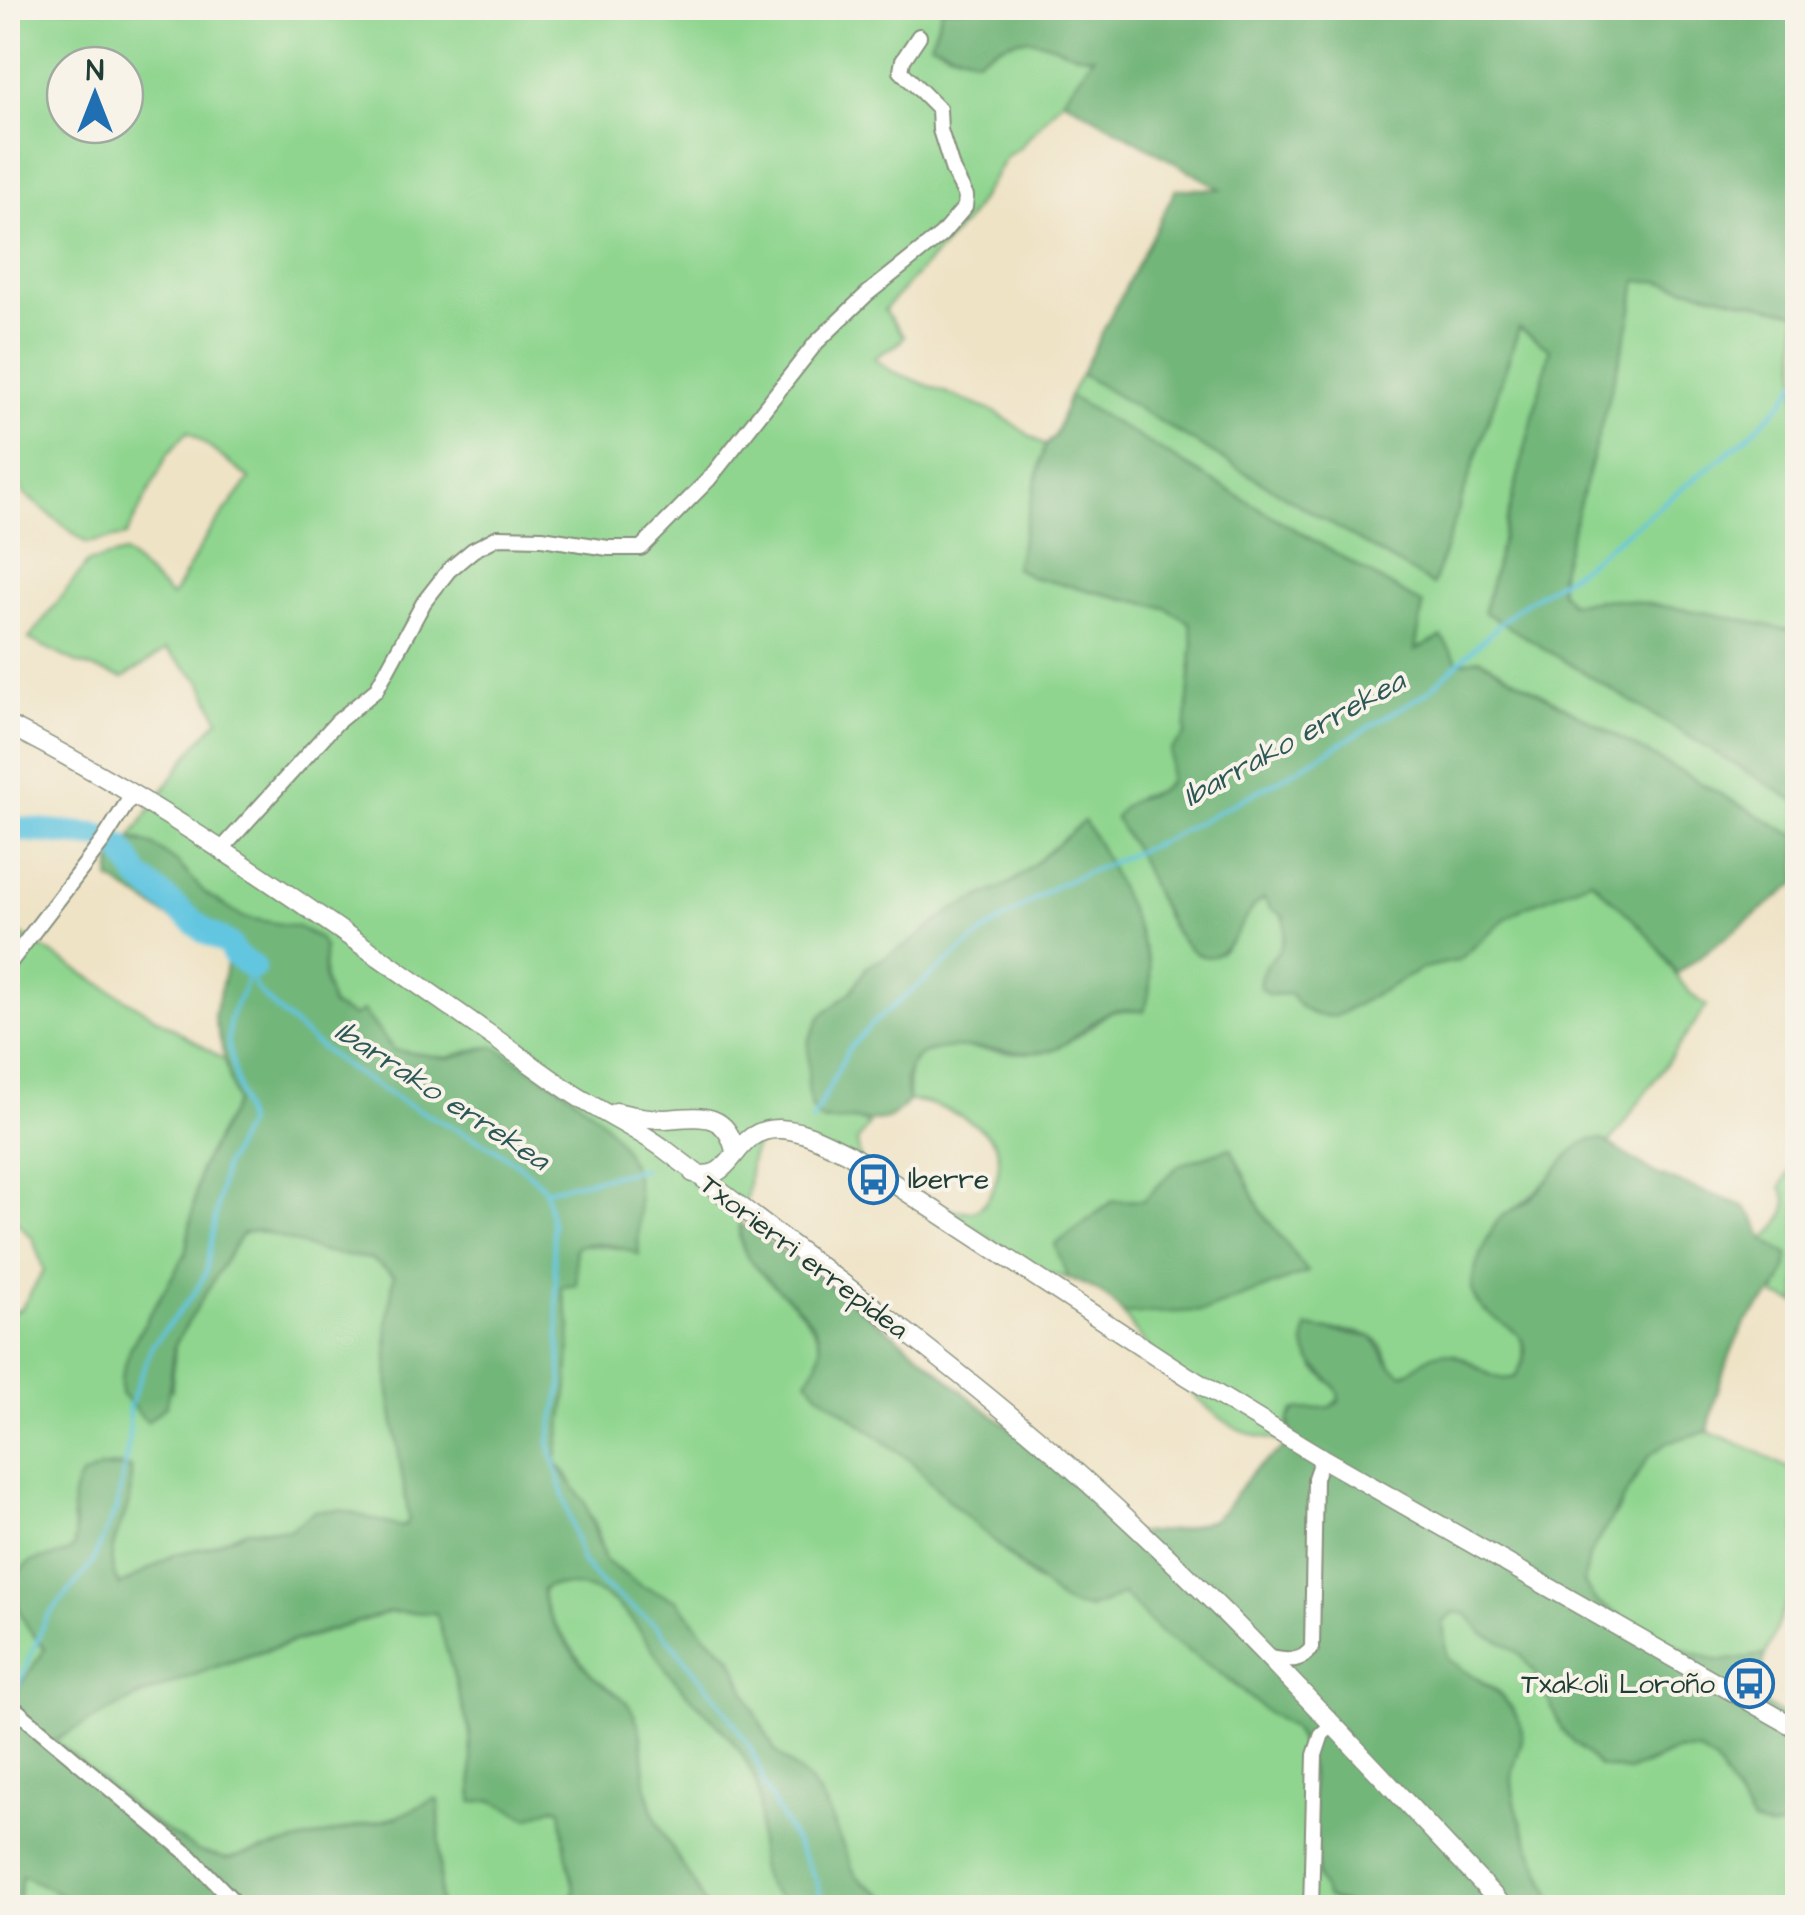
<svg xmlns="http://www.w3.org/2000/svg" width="1805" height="1915" font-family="'Architects Daughter',sans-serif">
	<rect width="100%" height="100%" fill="#f7f3e8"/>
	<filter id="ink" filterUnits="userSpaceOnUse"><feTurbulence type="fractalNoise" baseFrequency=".01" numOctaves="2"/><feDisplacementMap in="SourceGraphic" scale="20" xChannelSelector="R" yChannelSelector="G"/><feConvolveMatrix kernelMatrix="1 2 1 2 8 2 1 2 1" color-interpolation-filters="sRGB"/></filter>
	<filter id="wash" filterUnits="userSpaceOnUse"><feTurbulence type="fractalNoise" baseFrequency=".0048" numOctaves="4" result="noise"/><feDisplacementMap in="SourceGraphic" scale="40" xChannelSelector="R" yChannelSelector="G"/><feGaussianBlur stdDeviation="2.25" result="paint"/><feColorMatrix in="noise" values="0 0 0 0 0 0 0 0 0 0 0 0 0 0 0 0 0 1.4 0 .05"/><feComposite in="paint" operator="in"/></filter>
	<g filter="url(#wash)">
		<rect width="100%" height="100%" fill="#efe3c6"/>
		<path fill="#8fd58f" stroke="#578962" stroke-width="2.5" fill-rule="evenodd" d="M8,8h935l-12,34 17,9 28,8c65,-38 57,-11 120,-3l-33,43 -43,48 -13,9 -40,64 -83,90 20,26 -5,7 -25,15 15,12 108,43 48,33 -30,122 16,9 135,31 24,15 3,18 -8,95 -14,14 -2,32 -9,9 -21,5 -24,22c8,14 18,28 25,42 18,32 27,85 67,96 28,-8 33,-42 57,-58 33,27 28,38 1,69l4,28 22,-1c10,18 26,23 45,22l88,-48 35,-8 46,-41 20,-12 66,-27c15,15 33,27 47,42 26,25 38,67 69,84l-98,138 -7,-4 -20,3c-29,28 -43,53 -80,73l14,115c11,14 9,32 -1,46 -24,9 -38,-17 -60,-22 -24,-5 -33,13 -53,19 -15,-7 -14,-21 -24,-32 -15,-16 -50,-9 -71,-15l8,42 22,19 3,10 -10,9 -37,4 -5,12 2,20c-16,-3 -32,-5 -47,-12 -38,-16 -97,-83 -120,-117l82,-3 102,-39 -46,-61 -30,-63 -52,17 -35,35 -32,1 -56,44 12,33 -34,-8 -87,-61c8,1 17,3 25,2 20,-4 32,-46 25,-63 -9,-23 -65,-49 -89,-47l1,-33 10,-13 17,-7 17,-2 55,7 42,-2 27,-14 34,-26h33l6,-38 -6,-25 -45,-102 -80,31 -23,15 -43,18 -44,34 -43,24 -14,23 -31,25 -12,24 -1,46 15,35 34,-1 12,4 -12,17 4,25c-30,-6 -70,-35 -101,-24 -13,14 -10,34 -13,52 -2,14 -11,32 -7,46 10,41 72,60 82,112l-6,16 55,61 39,31 123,119 56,30 34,-15 145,119 25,15 14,28 19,141 11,6 37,4h-471l-44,-28 -9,-13 -17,-46 -14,-27 -44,-42 -26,-51 -17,-43 -28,-23 -27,-34 -36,-14 -36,-26 -10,-37 -30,-51 -9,-9 12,-78 -7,-98 16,-2 -2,-37 5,-4 47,5 11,5 -3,-77 -151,-130 -41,12 -49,-9 -31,-39 -10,5 -21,-9 -8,-28v-32l-8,-11 -11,-6 -62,-13 -38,-24 -27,-30 -38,-24h-10l60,-87 29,-33 -18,-38 -35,-31 -43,28 -44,-14 -50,-25 59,-77 37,-9 47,44 36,-63 42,-55 -62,-48 -20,23 -42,82 -40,7 -62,-49 -16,-32zM65,65h60v60h-60z
			M1637,281h19l141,32v319l-83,-18 -98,-15 -46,4 -10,-13 2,-29 68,-240z
			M1519,328l31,21 -66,263 313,190v35l-317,-178 -21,4 -44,-12 8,-46 -354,-209 12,-22 352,211z
			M8,927l217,133 11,42 -36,67 -15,86 -54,91 41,44 3,-46 61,-105 14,-9 28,5 44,17 49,7 23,16 -7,50 2,67 20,127 -3,6 -6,2 -59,-17 -26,1 -25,19 -30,-1 -51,18 -34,7 -56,32c-18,-32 2,-54 10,-85 2,-11 2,-22 2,-33l-13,-3 -18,3 -28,50 4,19 -3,11 -12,8 -24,4 8,89 -27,40 -10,8v-383l13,-5 23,-39 -11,-31 -25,-26z
			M1797,1158v145l-22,-7 13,-41 -24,-16c15,-13 30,-32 17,-52z
			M1708,1431l48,20 41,22v105l-32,77c-15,0 -30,7 -46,6 -23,-2 -119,-49 -131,-68 -7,-12 -3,-25 1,-37l16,-31 12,-12 18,-38 18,-24 15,-9z
			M549,1585c17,0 38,-1 53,8 35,20 49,58 73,87 31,37 62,53 80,101 20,52 -21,96 44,126h-93l-51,-89 -9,-33 -5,-50 -19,-37 -32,-24 -38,-54 -10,-23 3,-10z
			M390,1612l47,1 33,120 3,68 11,-3 17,6 60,5 5,43 8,37 -5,18h-129l-1,-106 -4,-2 -38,18 -170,42 -30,-7 -60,-40 -83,-72 66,-35 80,-33z
			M1454,1612l13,1 15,20 24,11 16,12 18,24 22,50 37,36h45l34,-16 21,1 16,11 10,16 72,44v85h-242c-13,-41 -39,-80 -43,-124 -3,-30 24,-37 1,-73 -15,-25 -45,-34 -66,-52l-4,-35z
			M22,1875l56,27 7,5 -68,1z"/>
		<path fill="#73b67a" stroke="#497a57" stroke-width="2.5" d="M943,8h854v305l-141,-32h-19l-7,40 -71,257 1,12 10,13 46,-4 98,15 83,18v170l-313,-190 66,-263 -31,-21 -86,257 -352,-211 95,-185h45l-158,-90 31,-43c-11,1 -21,-3 -32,-7 -39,-17 -50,-11 -86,10l-45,-16z
			M1069,396l354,209 -8,45 27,-13 17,26 20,-4 318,178v46l-120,91c-23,-38 -54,-64 -86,-94l-66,27 -20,12 -46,41 -35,8 -88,48c-20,1 -35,-3 -45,-22l-22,1 -9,-7c-3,-31 33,-31 24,-72l-14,-8 -6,-10c-21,13 -25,42 -45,55 -34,23 -66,-66 -76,-87 -7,-17 -19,-32 -28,-48 20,-30 39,-16 54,-36l2,-32 14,-15 8,-94 -3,-18 -24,-15 -135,-31 -16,-10 30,-121 10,-10z
			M1084,821c18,27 64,121 66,152 1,13 -1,26 -6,38 -9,0 -22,-2 -31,0 -23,6 -40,35 -66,40 -44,10 -156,-36 -139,50 -21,26 -29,19 -57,19 -11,1 -21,2 -32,-1l-8,-13 -3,-20 1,-46 12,-24 31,-25 14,-23 43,-24 44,-34 60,-28z
			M128,839l25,6 25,18 27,30 37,24 56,10 22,12 4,8v32l8,27 21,10 10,-5 31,39 54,8 46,-12c55,36 136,71 144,146 2,20 -1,42 1,63 -18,-9 -47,-16 -64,-7l2,37 -16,2 10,39 -3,59 -12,78 29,39 20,59 36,25 36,14 27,34 27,23 18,43 26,51 36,32 14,21 30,70 10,10 38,23c-34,0 -99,8 -126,-11 -33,-26 -8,-81 -22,-116 -19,-48 -50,-64 -81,-101 -30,-36 -48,-89 -102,-93 -11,-1 -20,-3 -29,3 -4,22 33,69 48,85 10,12 26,16 36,29 18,23 15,53 19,81 7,49 41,80 60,123h-137l5,-18 -8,-37 -5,-43 -7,-2 -25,11 -37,-18 -19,2 -3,-69 -34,-120 -46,-1 -143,43 -108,41 -84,44 82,72 60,39 30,8 170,-42 38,-18 4,1 1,107h-354l-64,-32 -5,32h-9v-210l10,-8 27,-40c-19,-19 -45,-62 -18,-85 14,-9 32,-4 46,-16 9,-25 -11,-43 8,-71l19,-9h31c0,11 0,22 -2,33 -8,31 -29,54 -9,85l55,-32 34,-7 38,-17h43l25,-19 26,-1 59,17 6,-2 3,-6 -20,-127 -2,-67 7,-50 -23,-16 -49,-7 -62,-22 -18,3 -67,111 -8,61 -20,17 -26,-28v-16l10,-32 54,-91 15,-86 36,-67 -22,-86 15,-60 -119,-77c2,-16 1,-33 18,-40z
			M1602,1140l56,35 86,31 11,13 9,20 24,16c-2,39 -27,43 -44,71 -18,32 -29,69 -36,105l-40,11 -19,14 -60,100 -5,27 11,18 88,49 38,11 44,-6 -8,45 40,23v99l-26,7 -18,-6 -38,-61 -16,-11 -21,-1 -50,21 -29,-5 -37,-36 -22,-50 -18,-24 -16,-12 -24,-11 -15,-19 -13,-2 -11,11 4,35c24,20 54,30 70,59 14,26 -7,41 -5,66 4,44 30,83 43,124 -44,0 -200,8 -229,-10l-8,-19 -8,-110 -9,-29 -8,-11 -25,-15 -39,-34 -69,-47 -37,-38c-23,11 -38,21 -62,7l-115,-103 -36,-38 -89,-65 -14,-15c55,-69 -79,-94 -66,-156l61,40 111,85 62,53 71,51 86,81 46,-4 34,-10 12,-10 28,-38 38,-29 -1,-24 7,-9 34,-3 9,-5c2,-29 -45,-32 -32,-75l65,10 19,29 11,8c17,-5 25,-23 44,-21 25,3 44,33 69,24 38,-53 -43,-51 -43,-90 0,-18 15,-49 24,-64 7,-11 22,-14 32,-22 20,-17 34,-42 52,-56 8,-6 13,-6 22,-5z
			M1231,1148l30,63 47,61 -103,39 -82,3c-15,-20 -32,-28 -55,-36l-13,-33 58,-44 31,-1 35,-35z"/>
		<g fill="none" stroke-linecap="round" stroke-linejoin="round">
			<path stroke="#63c6e1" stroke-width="4" d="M252,973l2,12 8,10c41,42 89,78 141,107 43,24 113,49 142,88l97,-21
				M812,1121l36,-71 25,-27 110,-90 72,-47 105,-44 121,-63 145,-86 90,-84 66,-42 163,-128 38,-37 15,-22
				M545,1190l7,34 10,161 -13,57 33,120 23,25 53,40 59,71 31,46 12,24 4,18 53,96 7,26
				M15,1693l31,-74 45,-54 26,-58 12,-67v-32l23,-62 44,-55 10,-19 18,-105 22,-43 -18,-82 2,-24 23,-51"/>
			<path stroke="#63c6e1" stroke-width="25" d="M8,828l91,8
				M120,846l20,32 66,54 23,12 5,11 19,12"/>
		</g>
	</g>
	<g filter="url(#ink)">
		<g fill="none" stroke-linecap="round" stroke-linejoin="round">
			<defs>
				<path id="minor" d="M220,851l117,-129 39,-32 48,-88 25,-32 24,-20 25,-13 44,1 66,10h33l68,-69 107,-136 51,-49 74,-59 24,-28 1,-11 -13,-25 -13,-41 -1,-21 -38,-38 2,-11 16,-24
					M8,965l95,-124 29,-46
					M8,1241l2,5 -2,9
					M1271,1657c18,3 29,6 41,-9l3,-170 7,-20
					M8,1703l181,152 51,53
					M1311,1908l4,-153 7,-21 10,-9"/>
				<path id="tertiary" d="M8,725c168,85 323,199 478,307 29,20 57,42 86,61 30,20 62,34 91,55 114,87 232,172 343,264 182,150 338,325 499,496
					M616,1112c16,4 33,7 49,7 33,-2 62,-9 70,33
					M693,1173c43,13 38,-46 87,-44 25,1 48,15 69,25l338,222 135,82 476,271"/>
			</defs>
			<use href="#minor" stroke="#87907d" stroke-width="18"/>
			<use href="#tertiary" stroke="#87907d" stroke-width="21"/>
			<use href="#minor" stroke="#fff" stroke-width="14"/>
			<use href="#tertiary" stroke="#fff" stroke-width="18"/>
		</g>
	</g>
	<defs>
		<symbol id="bus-ring" viewBox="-11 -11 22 22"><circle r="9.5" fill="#f7f3e8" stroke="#1f6fb2" stroke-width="1.5"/><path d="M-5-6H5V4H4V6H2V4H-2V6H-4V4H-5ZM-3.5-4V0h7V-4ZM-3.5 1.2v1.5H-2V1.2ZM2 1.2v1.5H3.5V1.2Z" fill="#1f6fb2"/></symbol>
	</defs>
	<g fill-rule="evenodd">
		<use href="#bus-ring" x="846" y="1152" width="55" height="55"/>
		<use href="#bus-ring" x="1722" y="1656" width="55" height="55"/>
	</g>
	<g text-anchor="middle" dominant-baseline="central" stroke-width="8" stroke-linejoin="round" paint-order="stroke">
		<g font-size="28" fill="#1f3d34" stroke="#f7f3e8" text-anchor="start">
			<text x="908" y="1179">Iberre</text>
			<text x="1715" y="1684" text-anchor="end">Txakoli Loroño</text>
		</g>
		<g font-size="28" fill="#1f3d34" stroke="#f7f3e8">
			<text transform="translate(804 1257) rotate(37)">Txorierri errepidea</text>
		</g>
		<g font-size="30" font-style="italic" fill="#2d5857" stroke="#f7f3e8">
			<text transform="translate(1294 739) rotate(-29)">Ibarrako errekea</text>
			<text transform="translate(442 1096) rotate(33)">Ibarrako errekea</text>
		</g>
	</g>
	<rect width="1805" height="1915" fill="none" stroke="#f7f3e8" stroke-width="40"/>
	<g transform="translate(95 95)"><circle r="48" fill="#f7f3e8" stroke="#a1aaa0" stroke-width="2.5"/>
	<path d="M0-8L18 38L0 25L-18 38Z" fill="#1f6fb2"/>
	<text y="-15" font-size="28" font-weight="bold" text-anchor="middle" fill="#1f3d34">N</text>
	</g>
</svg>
